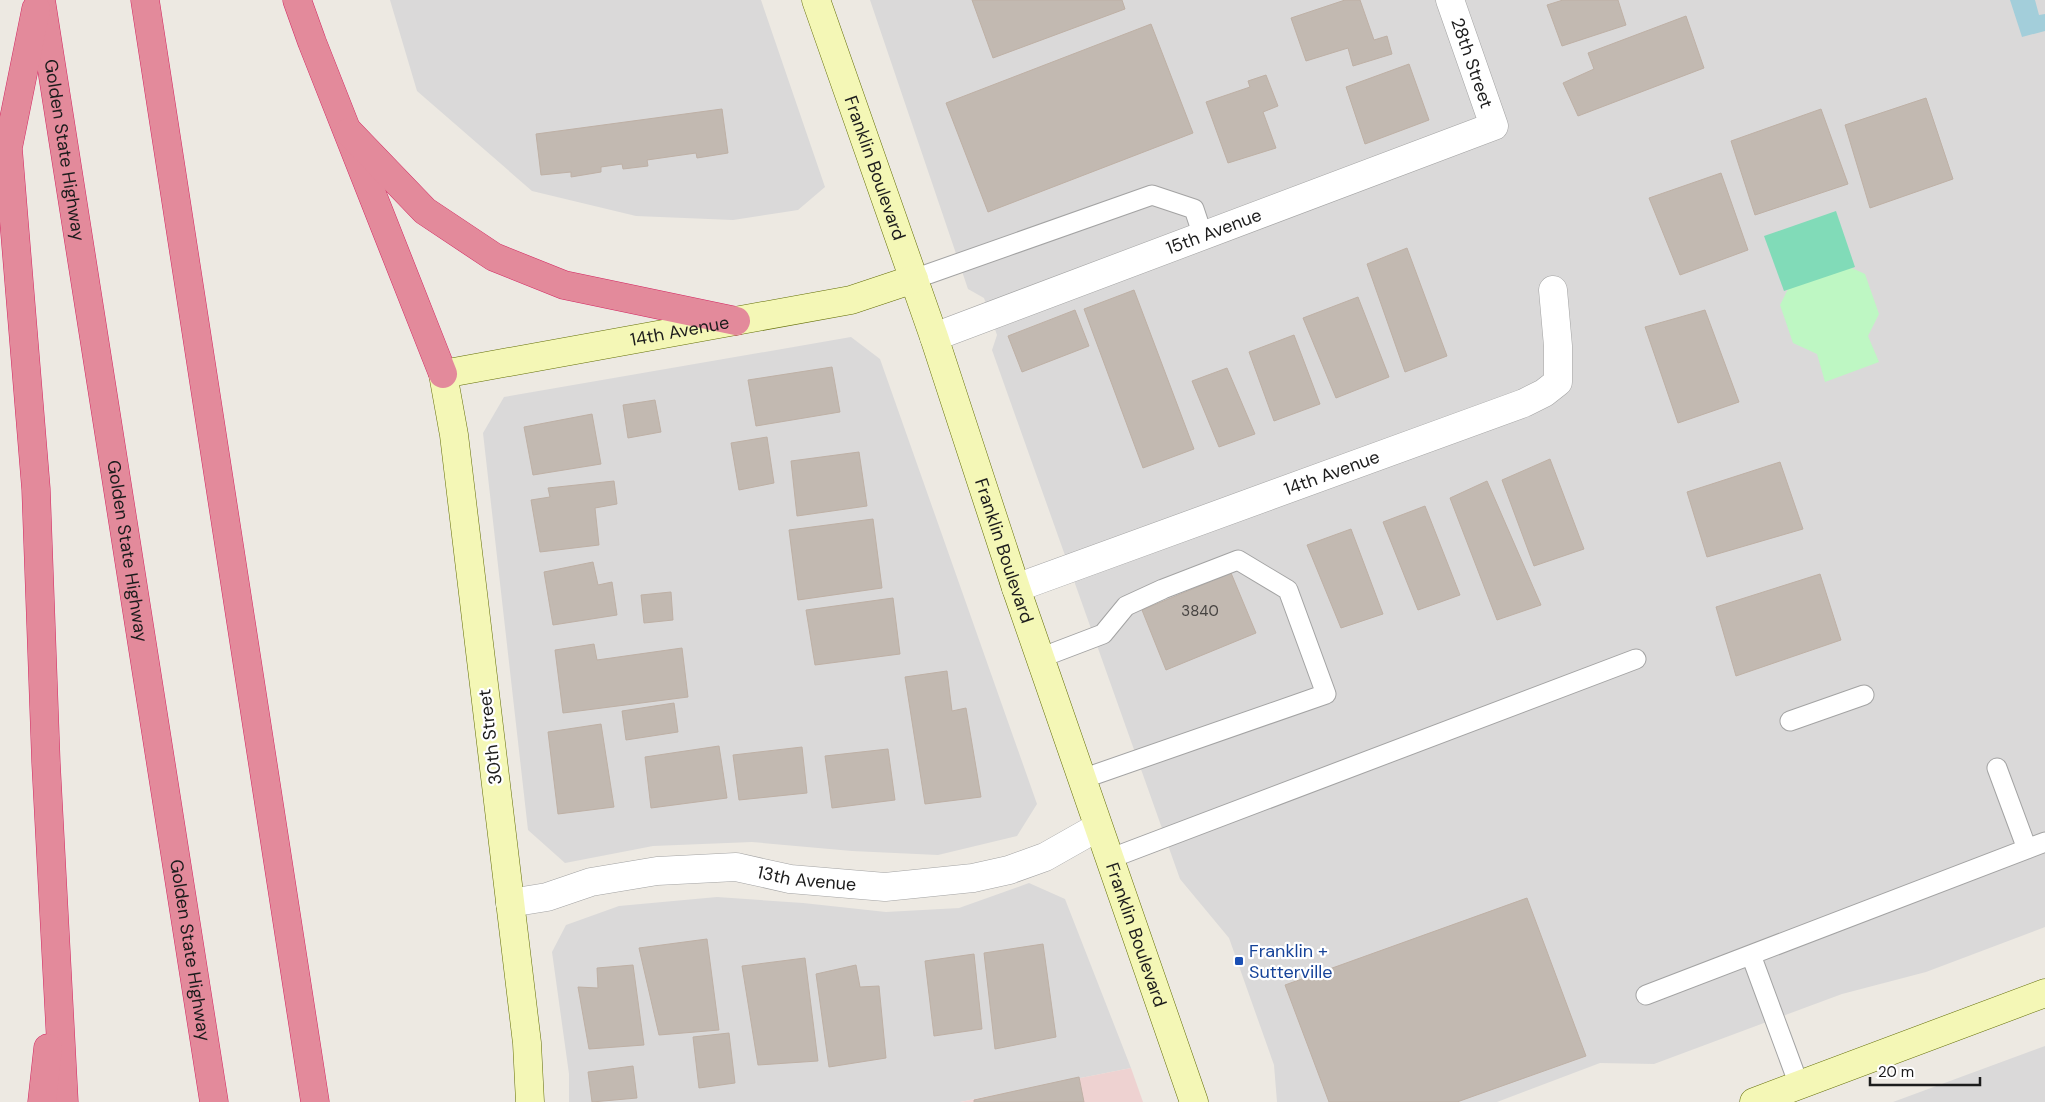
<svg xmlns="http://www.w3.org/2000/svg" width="2045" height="1102" font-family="'DM Sans',sans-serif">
	<rect width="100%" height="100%" fill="#ede9e2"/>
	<path fill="#dad9d9" d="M390,0h371l64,187 -27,23 -65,10 -97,-4 -104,-25 -115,-100z
		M870,0h1175v927l-119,45 -84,22 -188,70 -54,-1 -103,39h-220l-3,-37 -45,-127 -49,-59 -188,-529 5,-15 -13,-37 -16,-9z
		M851,337l29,22 157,445 -20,32 -79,19 -86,-4 -100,-9 -99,4 -88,17 -37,-33 -45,-397 21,-36z
		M1029,883l36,16 66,169 -171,34h-391v-28l-17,-122 14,-27 53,-19 98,-9 86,6 83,9 73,-4z
		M2045,1046v56h-152z"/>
	<path fill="#eed2d1" d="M1131,1068l12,34h-183z"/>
	<path fill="#bef7c3" d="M1843,264l22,10 14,40 -11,22 11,26 -54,20 -8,-28 -24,-11 -13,-38 12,-24z"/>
	<path fill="#81dbb8" d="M1836,211l19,56 -71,24 -20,-55z"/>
	<path fill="#a3ceda" d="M2010,0h25l4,15 6,-1v17l-23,6z"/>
	<path fill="#c2b9b1" stroke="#beb0a5" d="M972,0h150l3,9 -132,49z
		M1345,0h15l14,40 13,-4 5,18 -39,12 -5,-18 -42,13 -15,-43z
		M1563,0h55l8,25 -64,21 -15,-41z
		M1686,16l18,52 -126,48 -15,-33 31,-14 -6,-16z
		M1151,24l42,109 -205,79 -42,-109z
		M1409,64l20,56 -64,24 -19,-57z
		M1266,75l12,31 -15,6 13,36 -48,15 -22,-61 44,-15 -2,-6z
		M1926,98l27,81 -83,29 -25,-83z
		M722,109l6,44 -31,5 -1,-5 -49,7 1,6 -25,3 -1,-5 -21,3v5l-30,5v-5l-30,3 -5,-41z
		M1821,109l27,75 -93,31 -24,-74z
		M1721,173l27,77 -68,25 -31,-77z
		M1407,248l40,108 -42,16 -38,-108z
		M1134,290l60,159 -51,19 -59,-159z
		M1358,297l31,80 -53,21 -33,-80z
		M1075,310l14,36 -67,26 -14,-36z
		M1705,310l34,92 -61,21 -33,-96z
		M1294,335l26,69 -46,17 -25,-69z
		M832,367l8,45 -84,14 -8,-46z
		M1227,368l28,66 -36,13 -27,-66z
		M655,400l6,32 -33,6 -5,-33z
		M592,414l9,50 -68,11 -9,-48z
		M767,437l7,46 -35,7 -8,-47z
		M859,452l8,54 -70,10 -6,-55z
		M1550,459l34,90 -50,17 -32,-86z
		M1780,462l23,67 -96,28 -20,-65z
		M614,481l3,23 -22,4 4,37 -59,7 -9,-52 19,-3 -2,-9z
		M1487,481l54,124 -44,15 -47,-122z
		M1425,506l35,89 -42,15 -35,-88z
		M873,519l9,69 -84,12 -9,-70z
		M1351,529l32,85 -42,14 -34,-83z
		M593,562l5,23 14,-3 5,33 -64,10 -9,-53z
		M1231,573l25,60 -90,37 -24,-60z
		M1820,574l21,66 -105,36 -20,-69z
		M671,592l2,28 -29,3 -3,-28z
		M893,598l7,56 -85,11 -9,-55z
		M594,644l3,16 85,-12 6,49 -125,16 -8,-63z
		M947,671l5,40 14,-3 15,89 -56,7 -20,-127z
		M674,703l4,29 -52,8 -4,-29z
		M601,724l13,83 -56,7 -10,-82z
		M719,746l8,52 -76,10 -6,-51z
		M802,747l5,46 -68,7 -6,-45z
		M888,749l7,51 -63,8 -7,-52z
		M1527,898l59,158 -129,46h-128l-44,-117z
		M707,939l12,91 -60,5 -20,-87z
		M1043,944l13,93 -61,12 -11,-96z
		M974,954l8,75 -48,7 -9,-75z
		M805,958l13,103 -60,4 -16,-99z
		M633,965l11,80 -55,4 -11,-62 20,1 -1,-20z
		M856,965l4,22 19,-1 7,72 -57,9 -13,-93z
		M729,1033l6,50 -36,5 -6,-51z
		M633,1066l4,32 -45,4 -4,-30z
		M1079,1077l5,25h-110v-2z"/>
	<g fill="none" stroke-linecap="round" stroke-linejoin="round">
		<defs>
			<path id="lane" d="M914,279l238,-84 42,14 9,27
				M1040,658l63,-24 23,-28 37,-17 75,-29 50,30 38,104 -244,85
				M1790,721l74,-26
				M1997,768l30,81
				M1109,859l527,-200
				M1751,955l48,130
				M1646,995l399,-153"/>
			<g id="street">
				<path id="s1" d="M934,337l560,-211 -44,-126"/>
				<path id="s2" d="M1016,588l508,-185 20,-10 14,-11v-36l-5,-56"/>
				<path id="s3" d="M510,903l37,-6 44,-15 66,-11 79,-4 54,12 95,8 88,-9 36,-8 36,-13 53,-30"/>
			</g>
			<g id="secondary">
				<path id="s4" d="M816,0l118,337 82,251 178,514"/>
				<path id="s5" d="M530,1102l-3,-59 -73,-608 -11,-61 408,-74 63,-21"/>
				<path d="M1754,1102l291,-109"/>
			</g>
			<g id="highway">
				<path id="s6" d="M41,0l173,1102"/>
				<path d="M145,0l170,1102"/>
				<path d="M297,0l15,42 131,332"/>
				<path d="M36,9l-28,139 28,341 10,274 18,339"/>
				<path d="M349,132l76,79 69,46 70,28 172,36"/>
				<path d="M42,1102l6,-54"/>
			</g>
		</defs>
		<use href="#lane" stroke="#a3a3a3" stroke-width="21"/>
		<use href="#street" stroke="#a3a3a3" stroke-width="29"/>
		<use href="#secondary" stroke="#636e07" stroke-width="29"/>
		<use href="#highway" stroke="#d22862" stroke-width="29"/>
		<use href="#lane" stroke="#fff" stroke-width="19"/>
		<use href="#street" stroke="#fff" stroke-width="28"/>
		<use href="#secondary" stroke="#f4f7b6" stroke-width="28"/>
		<use href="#highway" stroke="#e38a9b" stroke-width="28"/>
	</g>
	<rect fill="#1a4fb4" stroke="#fff" stroke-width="2" x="1234" y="956" width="10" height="10" rx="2.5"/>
	<g text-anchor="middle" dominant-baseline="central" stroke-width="4.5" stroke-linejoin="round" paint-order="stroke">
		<g font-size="15" fill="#464341">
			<text x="1200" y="611">3840</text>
		</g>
		<g font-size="18" fill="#1c1c1c" stroke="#fff">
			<text transform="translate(1472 63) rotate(71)">28th Street</text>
			<text stroke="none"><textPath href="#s6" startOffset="152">Golden State Highway</textPath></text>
			<text stroke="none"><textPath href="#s4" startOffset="178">Franklin Boulevard</textPath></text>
			<text stroke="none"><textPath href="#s1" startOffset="299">15th Avenue</textPath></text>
			<text stroke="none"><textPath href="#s5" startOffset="974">14th Avenue</textPath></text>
			<text stroke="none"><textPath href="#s2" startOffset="336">14th Avenue</textPath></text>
			<text stroke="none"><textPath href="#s6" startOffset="558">Golden State Highway</textPath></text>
			<text stroke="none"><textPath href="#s4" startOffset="582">Franklin Boulevard</textPath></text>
			<text transform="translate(490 737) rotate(-97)">30th Street</text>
			<text stroke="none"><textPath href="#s3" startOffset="302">13th Avenue</textPath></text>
			<text stroke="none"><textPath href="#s4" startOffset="988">Franklin Boulevard</textPath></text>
			<text stroke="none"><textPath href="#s6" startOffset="962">Golden State Highway</textPath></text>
		</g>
		<g font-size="18" fill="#164399" stroke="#fff" text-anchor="start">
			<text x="1249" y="951">Franklin +<tspan x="1249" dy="21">Sutterville</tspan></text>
		</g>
	</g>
	<path d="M1870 1077v8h110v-8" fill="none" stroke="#1c1c1c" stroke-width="2.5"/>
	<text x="1878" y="1077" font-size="15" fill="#1c1c1c" stroke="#ffffff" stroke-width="4" paint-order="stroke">20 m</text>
</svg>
